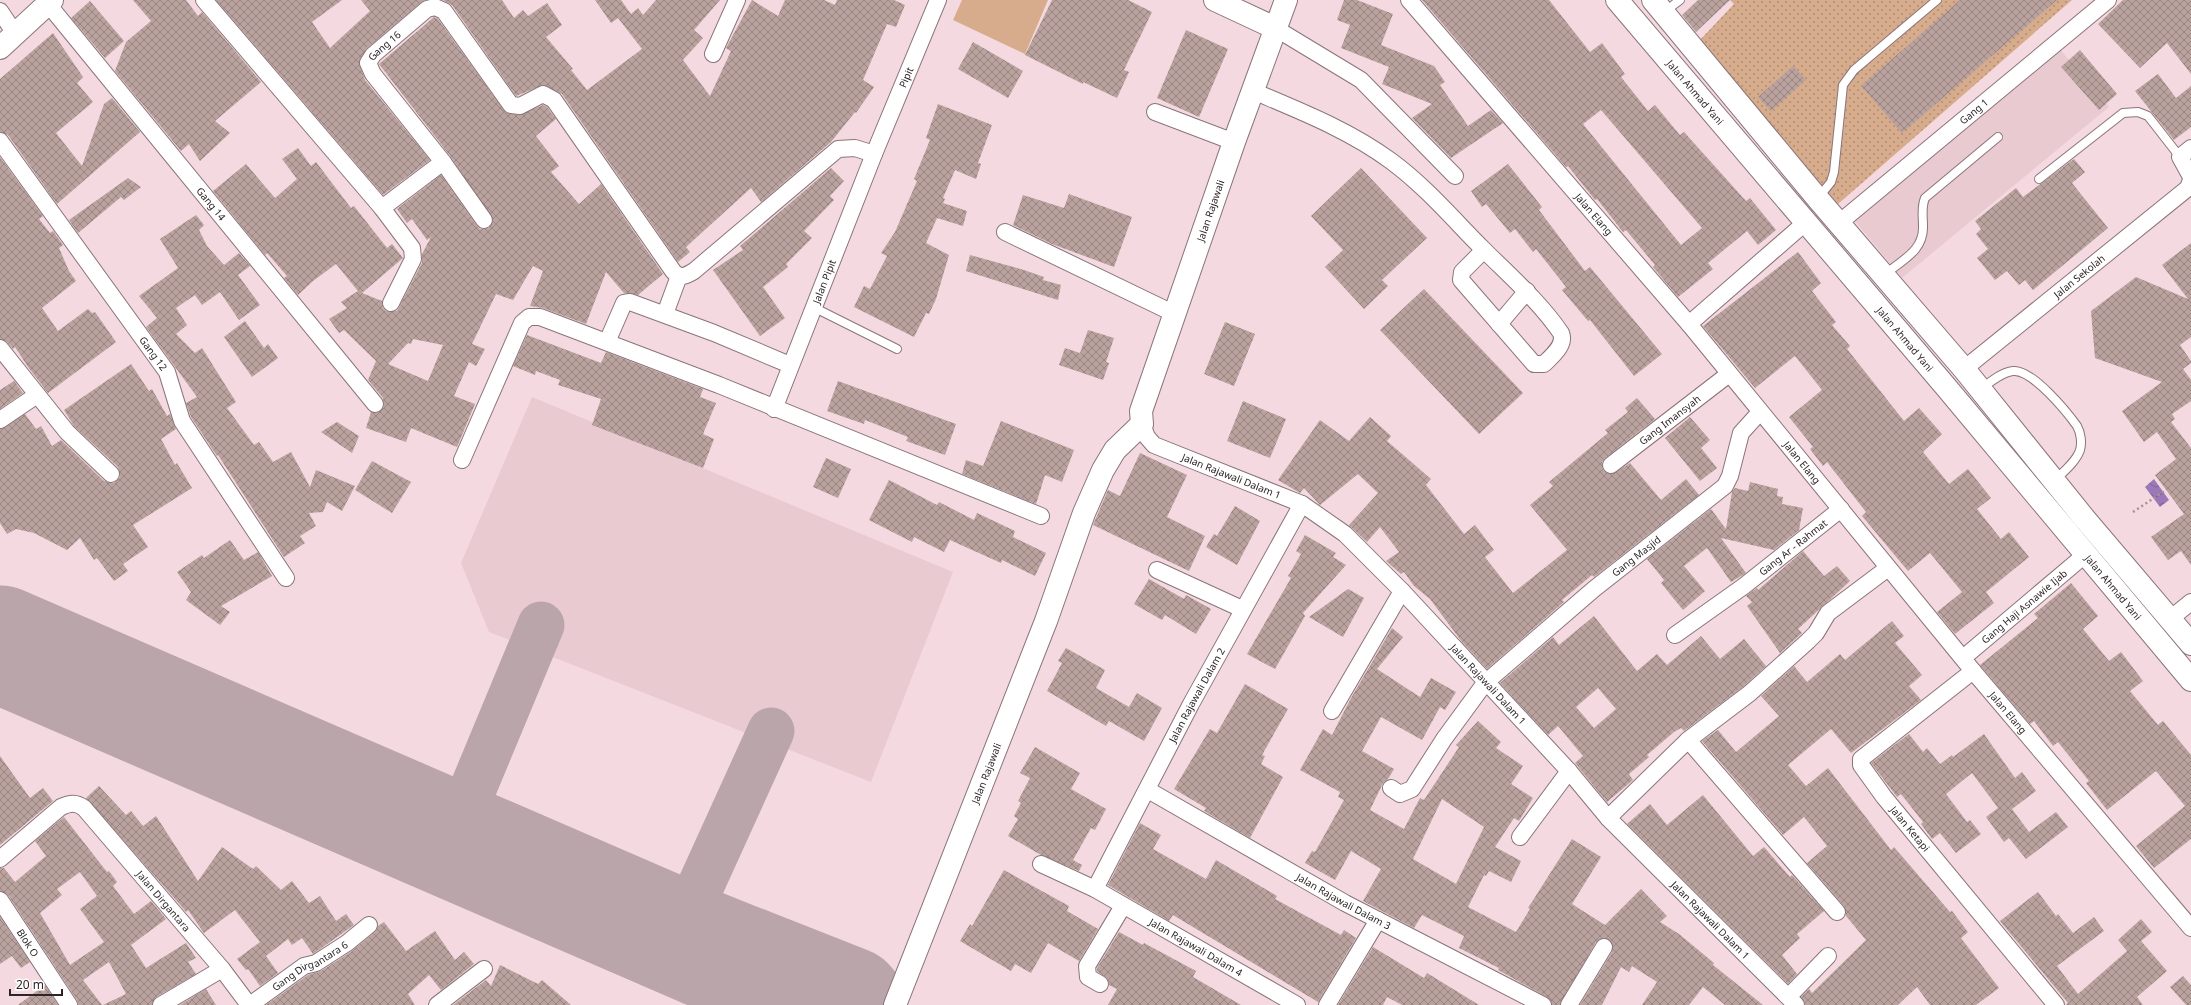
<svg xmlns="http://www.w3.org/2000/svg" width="2191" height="1005" font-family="'Noto Sans',sans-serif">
	<defs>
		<pattern id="grass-dots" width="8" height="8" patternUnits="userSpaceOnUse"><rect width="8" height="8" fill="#d7ac8d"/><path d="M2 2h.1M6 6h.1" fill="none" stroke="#af8c73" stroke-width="1.8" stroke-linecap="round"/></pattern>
		<pattern id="water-waves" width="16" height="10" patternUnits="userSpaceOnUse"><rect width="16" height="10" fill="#9b79b9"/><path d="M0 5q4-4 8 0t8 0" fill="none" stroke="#7f6396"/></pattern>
		<pattern id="building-cross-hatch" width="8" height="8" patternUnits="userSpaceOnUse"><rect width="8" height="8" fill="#baa29e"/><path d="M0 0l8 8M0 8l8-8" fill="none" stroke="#988481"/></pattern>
	</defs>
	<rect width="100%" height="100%" fill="#f4dae0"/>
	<path fill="#eacad1" d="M2059,48l50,59 -207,171 -48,-58z
		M532,397l421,175 -82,210 -382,-150 -28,-69z"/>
	<path fill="url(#grass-dots)" d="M1730,0h342l-234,204 -139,-163 35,-37z"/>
	<path fill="#d7ac8d" d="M962,0h86l-23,54 -72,-34z"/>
	<path fill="url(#water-waves)" d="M2154,479l15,21 -9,7 -15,-20z"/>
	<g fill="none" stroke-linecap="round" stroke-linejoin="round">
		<path stroke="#baa6aa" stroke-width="47" d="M418,825l40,-9 9,-13
			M500,860c-15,-18 -34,-32 -33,-57l74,-178
			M691,907c-3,18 3,28 14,42
			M652,926c16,-2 26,-8 39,-19l80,-176"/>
		<path stroke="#baa6aa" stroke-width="117" d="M0,644l705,305 142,56"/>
	</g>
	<path fill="url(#building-cross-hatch)" fill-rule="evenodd" d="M133,0h53l12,16 4,-4 59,70 -46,39 15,12 -30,28 -11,-17 -8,7 -66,-80 11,-29 25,-21z
		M216,0h126l-30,22 18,26 40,-37 -9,-11h63l-57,48 -8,15 6,17 65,80 -47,35z
		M443,0h59l12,18 9,-8 5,6 19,-13 15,22 -16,12 27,32 -2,1 16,20 55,-41 -24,-31 -7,5 -16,-23h26l10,14 7,-6 5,7 13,-15h64l-26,30 9,8 -20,22 27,36 21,-45 -5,-3 26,-48 26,16 7,-16h39l11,5 2,-5h57l11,5 -9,22 -9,-3 -24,56 11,7 -18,26 -1,-1 -24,30 -70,60 -10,-14 -65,59 4,5 -12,10 -116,-168 -19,-9 -27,11 -64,-91z
		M1052,0h76l24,12 -28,58 5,2 -12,26 -34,-16v2l-58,-29z
		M1344,0h13l36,14 -12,31 53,21 11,16 -5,3 28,41 23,-16 12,13 -52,35 -39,-40 20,-14 -50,-20 7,-17 -48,-19 9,-23 -13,-5z
		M1422,0h127l41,52 12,-9 23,31 -4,3 27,34 7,-6 25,30 4,-3 62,69 4,-3 26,32 -18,15 -11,-14 -39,32 5,6 -35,28 -25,-30 2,-2 -29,-35 -3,2 -26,-33 -2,1 -27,-34 -2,1zM1601,110l101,118 -21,17 -98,-121z
		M1698,0h32l-34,32 -14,-17z
		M1960,0h97l-155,133 -41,-47z
		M2123,0h68v74l-24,-31 -27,25 -42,-44z
		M90,1l34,40 -19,17 -34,-40z
		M434,17l4,2 68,94 13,2 24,-10 4,2 9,12 -20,17 23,30 -8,6 28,32 22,-20 62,90 -25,21 -14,-2 -18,-21 -20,52 -43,-16 -13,-2 13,-35 -10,-5 -20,34 -17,-6 -24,50 13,5 -9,17 -7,-4 -15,34 21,8 -18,43 -46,-19 -5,14 -40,-14 5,-16 6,1 7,-6 -1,-9 -15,-18 8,-19 -32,-31 -5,3 -10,-14 18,-11 -6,-6 17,-11 -22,-27 -23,17 -15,14 -14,-17 3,-2 -20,-23 -2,2 -52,-64 33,-27 29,34 22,-19 -15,-20 16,-11 13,18 5,-4 35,46 3,-2 33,42 5,-4 11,14 -41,35 20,8 1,7 3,3h11l25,-48v-9l9,-17 -4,3 -15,-21 -5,4 -10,-14 44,-34 36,51 3,3 9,-1 4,-8 -42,-63 -72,-93zM413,339l30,6 -15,36 -40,-17 20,-21 3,1z
		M1186,30l42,19 -29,68 -42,-19z
		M53,33l30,44 -6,6 16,19 -37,31 26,33 22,-62 8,-6 28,34 -83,72 -49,-69 -8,-3v-53z
		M973,42l50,29 -15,27 -50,-29z
		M2080,50l37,44 -18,16 -38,-43z
		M1793,66l13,14 -35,31 -13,-14z
		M2158,74l18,24 15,-12v41l-17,13 -39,-49z
		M938,104l54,21 -14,38 3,1 -5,15 -21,-9 -12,28 2,1 -2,4 24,8 -4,15 -26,-8 -11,25 23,12 -13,44 -7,15 -3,-1 -12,24 -60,-30 10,-21 6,3 17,-33 -6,-3 14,-21 22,-51 -3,-2 16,-39 -4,-2z
		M0,157l43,59 -4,3 11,14 3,-2 10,14 -4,3 10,23 7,10 -34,27 16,23 30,-22 4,4 3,-1 21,30 -68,51 -20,-26 -13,-20 -2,2 -6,-7 -7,-3z
		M2074,159l11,13 -13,11 36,45 -75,62 -8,-10 -6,5 -12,-14 -12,9 -18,-22 11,-9 -12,-15 5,-5 -6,-8 41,-33 7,9z
		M1508,164l34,43 -3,3 46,61 5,-4 72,87 -28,22 -44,-56 -2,1 -26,-31 4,-3 -30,-38 -3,3 -18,-23 -5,4 -24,-29 -4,3 -11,-16z
		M831,168l13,13 -14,15 4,4 -30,31 8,7 -26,26 2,3 -25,20 22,31 -25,18 -47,-66 30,-20 -3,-4z
		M1361,168l66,70 -45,42 6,6 -24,23 -39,-42 18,-17 -32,-34z
		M128,178l13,9 -17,13 -3,-3 -43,36 -9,-13z
		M1069,194l63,23 -18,50 -62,-23 -39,-19 10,-30 41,13z
		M196,215l8,10 -5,5 8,16 17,19 15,-12 11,13 -12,9 22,30 -21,15 -19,-28 -18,13 -7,-10 -19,13 11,17 -11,9 19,19 7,-5 34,54 -9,6 27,37 5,-3 14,20 18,-10 19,35 6,-17 39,16 -13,25 -15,-9 -4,10 -14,1 7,13 -16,10 5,7 -21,14 -66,-102 -1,1 -26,-39 -5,-14 11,-6 -51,-70 11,-9 -18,-22 39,-28 -18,-29z
		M2191,243v94l-11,8 11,16v2l-8,6 8,11v21l-19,13 3,5 -4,3 20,26v117l-10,-14 -13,9 -17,-23 33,-23 -29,-39 21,-16 -19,-27 -13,10 -22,-31 40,-29 -67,-24 -4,-47 45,-34 52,22 -26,-34z
		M1798,252l23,31 -9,8 24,31 -4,3 18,21 -3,3 57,72 15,-13 23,26 -19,18 26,32 19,-15 23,29 -14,11 24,30 8,-7 20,25 -43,35 8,11 -39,31 -18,-22 25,-20 -32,-39 -22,18 -46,-55 4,-4 -39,-50 -4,4 -13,-17 3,-2 -24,-30 33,-27 -27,-34 -40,32 -52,-62z
		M970,255l54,15 20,7 -1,3 18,5 -3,15 -92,-29z
		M1424,289l99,104 -44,41 -99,-104z
		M245,321l19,27 4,-4 10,14 -26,19 -28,-40z
		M1225,322l30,12 -21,52 -30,-12z
		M1088,330l26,8 -8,24 3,1 -6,17 -44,-15 6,-17 15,5z
		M527,335l74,28 5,-11 97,37 -3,8 16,6 -13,31 11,5 -11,29 -111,-43 9,-26 -43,-14 2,-5 -24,-9 -1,4 -22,-9z
		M131,364l18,27 3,-2 15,27 3,-2 6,15 -15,10 14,26 2,-2 15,25 -59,37 15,22 -25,17 5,7 -14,10 -17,-23 -3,2 -14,-22 -13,12 -33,-17 -18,-4 -9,5 -7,-11v-94l25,-15 11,15 5,-3 11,20 9,-6 43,41 10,2 6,-6 -2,-10 -44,-41 -10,-16z
		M14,381l9,12 -23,16v-19z
		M838,381l118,43 -11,31 -39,-14 2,-4 -43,-17 -1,4 -37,-13z
		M1637,398l18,21 -50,39 -3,4 1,8 10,4 17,-11 31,37 25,-21 13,16 -105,82 -2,-2 -30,25 2,2 -77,67 -25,-27 -32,-43 -16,-13 -10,-14 -3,2 -15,-13 13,-9 -19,-25 -13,15 -18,-17 29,-32 -20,-19 -38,31 -16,-17 -4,5 -22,-13 42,-60 29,21 21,-24 21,19 -4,5 44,38 -5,6 38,49 11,-9 19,25 -9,7 28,36 54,-43 -37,-45 23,-19 -4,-4 59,-49 -3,-3 23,-18 -3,-4z
		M1243,401l43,18 -16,39 -43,-17z
		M1690,417l20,23 -9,8 16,20 -17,13 -35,-43z
		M1001,421l73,29 -12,32 -17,-7 -9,29 -74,-30 4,-14 17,6z
		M337,422l22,14 -7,17 -31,-21z
		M1140,453l47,22 -20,42 38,19 -16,35 -96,-46 15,-35 12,6z
		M826,458l25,11 -13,29 -25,-11z
		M372,461l39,21 -19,31 -37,-23z
		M889,480l48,25 2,-3 35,18 3,-7 38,18 -2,6 33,16 -11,23 -33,-16 -1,3 -51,-23 -6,12 -30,-15 -2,5 -43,-22z
		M1750,482l28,7 -1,7 6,1 -1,7 21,4 -4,22 -25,20 -53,-12 25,35 -15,9 -24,-34 -23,18 21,25 -22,19 -22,-27 3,-3 -17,-21 64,-50 15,20 6,-37 3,-4 13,3z
		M1235,506l25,15 -23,44 -31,-18 8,-13 3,2z
		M1305,535l31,18 -3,4 13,8 -43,48 2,3 -30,53 -28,-15 44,-76 -3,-2 13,-22 -5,-3z
		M230,540l14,20 14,-8 14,24 -51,30 9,6 -10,13 -34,-25 5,-8 -14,-20 25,-17 2,3z
		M1803,551l21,25 13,-10 13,15 -52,48 4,4 -22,20 -33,-47 5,-4 -6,-6 11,-8 1,2z
		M1149,579l35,20 2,-4 25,14 -15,25 -31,-19 -3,5 -28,-16z
		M2071,583l27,33 -15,13 26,32 12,-9 22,29 -13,10 28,34 5,-4 28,34v84l-37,29 -18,-22 49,-40 -29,-35 -49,39 -21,-27 3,-2 -31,-39 -5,4 -19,-25 -4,3 -50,-59 58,-47 -4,-4z
		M1348,589l16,9 -21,39 -34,-20z
		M1594,616l43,55 20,-17 10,11 34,-29 19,23 24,-20 22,27 -22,20 -60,45 -3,-3 -7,4 -27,23 2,2 -20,17 4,6 -26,22 -32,-39 8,-7 -25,-30 -10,9 -48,-52 53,-46 6,8zM1598,688l18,21 -22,19 -18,-21z
		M1892,621l12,15 -9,7 27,32 -13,11 12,14 -70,53 -20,-24 -43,36 18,21 22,-18 63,82 3,-3 56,65 2,-1 16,21 -7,6 38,50 -23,17h-46l-13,-18 -19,18h-93l-4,-8 8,-8 3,4 54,-53 -20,-24 -2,-10 -37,-43 20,-17 -23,-29 -21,18 -81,-94 16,-11 18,22 43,-36 -18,-20 33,-30 13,16 33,-28 5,6z
		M1392,628l11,9 -26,32 43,28 11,-19 25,14 -11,18 -5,-3 -18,33 -41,-23 -19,34 32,18 -6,10 -5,4 -13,27 34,19 16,-31 4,2 35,-53 -3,-2 22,-24 23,21 -5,6 27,18 -12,18 22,14 -14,23 -5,-3 -19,29 26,14 -10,21 -22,-11 -3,5 -2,-1 -16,32 48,25 14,-23 -2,-1 44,-69 29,18 -29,47 33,21 36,-36 26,27 -7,6 19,12 35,29 -1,2 50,40h-38l-22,-18 -14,18h-47l15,-23 -25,-16 -3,6 -8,-5 -19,38h-22l32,-53v-10l-8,-4 -8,4 -36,63h-8l-5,-8 -49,-27 1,-2 -40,-20 5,-12 -42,-21 -8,13 -51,-27 18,-32 -30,-18 -16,29 -30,-17 7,-12 3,1 29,-52 -6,-3 2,-5 -40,-22 23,-41 9,6 19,-37zM1442,799l42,28 -28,57 -43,-25z
		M1066,648l39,22 -9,18 33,19 8,-14 25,15 -18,33 -35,-20 -3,5 -59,-35 15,-28 -4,-2z
		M1245,684l43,25 -26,46 3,1 -4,8 22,13 -33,61 -46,-27 2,-3 -32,-19 36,-60 7,4z
		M1909,734l14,18 4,-4 13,16 12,-9 1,2 31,-23 31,44 7,-6 14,19 -24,18 17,23 27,-20 12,15 -42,32 -17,-21 -5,4 -18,-25 12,-9 -26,-35 -26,21 21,28 3,-2 11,14 -25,19 -16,-20 -8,6 -11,-15 2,-2 -22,-28 -4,3 -26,-34z
		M1035,747l45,26 -9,16 35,20 -11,21 -4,-2 -18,32 9,5 -3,6 -38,-16 -33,-19 10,-17 -4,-3 7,-13 -3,-2 12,-23 -10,-5z
		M0,756l30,42 13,-10 10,13 -53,44z
		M99,786l27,29 5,-4 12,15 13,-10 42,65 24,-34 31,22 3,-3 25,24 11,-9 17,22 11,-7 16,25 10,-7 8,11 -41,29 -11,-16 -10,7 -4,-6 -22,17 12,17 -18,13 -12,-17 -2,1 -9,-11 23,-17 -25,-32 -31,23 -16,-23 -2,2 -4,-5 -96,-109z
		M1703,795l50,61 11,-9 26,30 2,-2 32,36 -27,23 3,4 -18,17 15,19 -9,10 -161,-160 23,-20 17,21z
		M64,817l43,55 2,-1 8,11 -4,4 21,28 17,-13 15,18 -35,26 15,23 40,-25 10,15 -8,4 8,12 -40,23 -4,8h-49l23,-11 -17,-32 -26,18 19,25h-24l-1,-5 -69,-105 -8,-4v-23h4l11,14 31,-26 -11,-15zM80,872l17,24 -17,13 24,33 -34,23 -30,-52 22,-18 -5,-6z
		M1140,823l21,12 -8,14 53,30 10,-19 61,36 -2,3 31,17 35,19 3,-5 12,8 -38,64 -145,-87 -4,6 -61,-36z
		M1004,870l65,36 -2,5 31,18 -19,32 -31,-18 -17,30 -16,-9 -4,7 -51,-30 10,-17 2,2z
		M2038,892l18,24 2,-2 15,19 21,-16 10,14 -47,35 21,28 49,-43 -9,-11 23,-21 11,13 -11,9 26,30 -30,26 6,8h-77l2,-2 -68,-82z
		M0,917l30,45 -9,6 -9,-12 -12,8z
		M384,922l22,29 29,-20 20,29 9,-8 10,12 -33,26 -12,-15 -21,19 7,11h-149l42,-30 13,-4 31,-20 23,-19 3,-6z
		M1119,932l24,13 1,-2 52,28 -3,6 48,28h-133l9,-16 -8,-4 -1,-6 -11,-8v-3z
		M1373,947l51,31 3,-5 52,32h-77l-15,-8 -4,8h-45z
		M500,965l38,19 4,-4 29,25h-118l33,-25 5,6z
		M2183,976l8,9v20h-5l-16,-18z
		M45,985l13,20h-40z
		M206,989l10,16h-36z"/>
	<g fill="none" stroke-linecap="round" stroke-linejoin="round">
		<defs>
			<path id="lane" d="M1664,12l16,-12
				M2039,179l84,-66 15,-1 10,4 32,41
				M1818,198l13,-16 3,-10 9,-87 11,-15 83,-70
				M1884,275c18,-15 40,-24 39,-49 0,-10 -2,-19 2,-28l73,-61
				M813,307l84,42
				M1981,389c9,-7 21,-17 32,-18 19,-2 54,41 64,55 4,7 5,17 3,24 -4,12 -17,22 -26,31"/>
			<g id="street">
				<path d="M204,0l178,208 30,40 1,11 -22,44"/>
				<path id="s1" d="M1409,0l280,324 284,347 218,257"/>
				<path id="s2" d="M48,4l327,400"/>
				<path d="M0,11l16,24"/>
				<path d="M1275,28l86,52 94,96"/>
				<path d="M713,54l24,-54"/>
				<path d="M1253,91c47,20 96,39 138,70 34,25 62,58 92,88 27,27 56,52 78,84 5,12 -9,23 -17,31h-10l-73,-84 1,-8 22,-22"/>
				<path d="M1155,112l79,30"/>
				<path id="s3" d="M0,141l167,231 15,49 104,157"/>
				<path d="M2191,148l-11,9 11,20"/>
				<path d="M443,162l41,58"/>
				<path id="s4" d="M382,208l61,-46 -70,-88 -5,-11 5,-8 54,-46 8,-2 9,4 67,94 9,1 23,-12 11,6 119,171c7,8 13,5 21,0l144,-122 17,-1 19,6"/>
				<path id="s5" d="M1839,223l269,-223"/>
				<path d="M1005,232l170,82"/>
				<path d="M665,314l14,-38"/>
				<path d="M1499,324l28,-33"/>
				<path d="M1689,324l116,-101"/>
				<path d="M607,342l17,-39 6,-1 84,31 76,32"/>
				<path d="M0,348l67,84 44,42"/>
				<path id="s6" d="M1964,369l224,-181 3,-8"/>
				<path id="s7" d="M774,409l100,-255 64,-154"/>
				<path d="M0,420l37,-25"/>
				<path id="s8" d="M1142,424l5,13 7,8 148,59 43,30 57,57 167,180 39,47 188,187"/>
				<path d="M462,460l60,-137 7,-6h11l179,68 322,131"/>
				<path id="s9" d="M1611,465l118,-91"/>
				<path d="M1157,570l85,39"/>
				<path d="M2170,619l21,-17"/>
				<path id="s10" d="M1675,635l69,-49 97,-77"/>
				<path id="s11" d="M1963,658l123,-104"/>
				<path id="s12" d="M1973,671l-112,88v6l23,32 172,208"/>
				<path d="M1332,711l70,-120"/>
				<path d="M1688,740l149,172"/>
				<path id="s13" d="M1391,788l9,6 12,-5 32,-50 41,-56 109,-94 131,-103 5,-10 11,-43 19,-21"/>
				<path id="s14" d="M1148,790l197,113 198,102"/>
				<path d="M1608,818l80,-78 62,-47 58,-52 8,-8 12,-20 60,-45"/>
				<path d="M1520,837l49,-66"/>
				<path id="s15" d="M0,859l61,-52c9,-4 15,-5 23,1l138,161 27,36"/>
				<path id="s16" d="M1041,864l54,25 202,116"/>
				<path id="s17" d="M1095,889l96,-185 111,-200"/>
				<path id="s18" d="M0,900l69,105"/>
				<path d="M1100,984l-12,-7 -1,-11 36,-60"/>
				<path d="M1789,996l39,-40"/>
				<path d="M161,1005l61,-36"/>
				<path id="s19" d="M250,1005l54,-39 12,-3 31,-20 22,-18"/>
				<path d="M437,1005l47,-36"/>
				<path d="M1327,1005l51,-85"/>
				<path d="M1569,1005l35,-58"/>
			</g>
			<g id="secondary">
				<path d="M1215,0l60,28"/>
				<path d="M0,48l52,-48"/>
				<path id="s20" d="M895,1005l151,-384 38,-108 19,-43 12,-20 27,-26 -1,-13 93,-269 52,-142"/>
			</g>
			<g id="primary">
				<path id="s21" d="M1617,0l329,387 245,293"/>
				<path d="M1653,0l165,199 146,170 120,149 107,126"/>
			</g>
		</defs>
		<use href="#lane" stroke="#8a7479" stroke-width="10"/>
		<use href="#street" stroke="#8a7479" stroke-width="18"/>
		<use href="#secondary" stroke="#8a7479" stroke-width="24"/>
		<use href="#primary" stroke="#8a7479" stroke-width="24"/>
		<path stroke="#a59297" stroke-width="2.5" stroke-dasharray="2 3" stroke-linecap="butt" d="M2133,512l33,-22"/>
		<use href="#lane" stroke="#fff" stroke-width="8"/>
		<use href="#street" stroke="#fff" stroke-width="16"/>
		<use href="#secondary" stroke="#fff" stroke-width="22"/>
		<use href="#primary" stroke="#fff" stroke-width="22"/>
	</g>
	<g text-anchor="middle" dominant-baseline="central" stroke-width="3" stroke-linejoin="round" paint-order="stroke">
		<g font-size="10" fill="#2d2426" stroke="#fff">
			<text stroke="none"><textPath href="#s4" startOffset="225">Gang 16</textPath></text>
			<text stroke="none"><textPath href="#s7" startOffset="357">Pipit</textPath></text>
			<text stroke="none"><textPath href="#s21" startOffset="121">Jalan Ahmad Yani</textPath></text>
			<text stroke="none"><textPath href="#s5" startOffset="175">Gang 1</textPath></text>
			<text stroke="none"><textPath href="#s2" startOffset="258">Gang 14</textPath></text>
			<text stroke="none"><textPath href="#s20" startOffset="860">Jalan Rajawali</textPath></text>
			<text stroke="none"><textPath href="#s1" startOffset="283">Jalan Elang</textPath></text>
			<text stroke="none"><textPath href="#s6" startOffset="148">Jalan Sekolah</textPath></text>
			<text stroke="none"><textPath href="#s7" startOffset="137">Jalan Pipit</textPath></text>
			<text stroke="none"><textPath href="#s21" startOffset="445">Jalan Ahmad Yani</textPath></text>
			<text stroke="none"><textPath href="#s3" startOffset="262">Gang 12</textPath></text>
			<text stroke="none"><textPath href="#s9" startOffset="74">Gang Imansyah</textPath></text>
			<text stroke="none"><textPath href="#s1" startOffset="607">Jalan Elang</textPath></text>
			<text stroke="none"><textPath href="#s8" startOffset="108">Jalan Rajawali Dalam 1</textPath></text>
			<text stroke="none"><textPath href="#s10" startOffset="147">Gang Ar - Rahmat</textPath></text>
			<text stroke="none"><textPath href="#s13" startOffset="350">Gang Masjid</textPath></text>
			<text stroke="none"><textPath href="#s21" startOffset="769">Jalan Ahmad Yani</textPath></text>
			<text stroke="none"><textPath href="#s11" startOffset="80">Gang Haji Asnawie Ijab</textPath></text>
			<text stroke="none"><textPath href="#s8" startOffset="444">Jalan Rajawali Dalam 1</textPath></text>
			<text stroke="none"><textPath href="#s17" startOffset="219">Jalan Rajawali Dalam 2</textPath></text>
			<text stroke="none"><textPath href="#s1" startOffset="931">Jalan Elang</textPath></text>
			<text stroke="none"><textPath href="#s20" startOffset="249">Jalan Rajawali</textPath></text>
			<text stroke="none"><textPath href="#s12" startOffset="229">Jalan Ketapi</textPath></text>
			<text stroke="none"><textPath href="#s15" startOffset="227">Jalan Dirgantara</textPath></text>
			<text stroke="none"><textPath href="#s14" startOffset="225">Jalan Rajawali Dalam 3</textPath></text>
			<text stroke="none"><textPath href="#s8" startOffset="768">Jalan Rajawali Dalam 1</textPath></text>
			<text stroke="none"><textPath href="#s18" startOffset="51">Blok O</textPath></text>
			<text stroke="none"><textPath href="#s16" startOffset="176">Jalan Rajawali Dalam 4</textPath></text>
			<text stroke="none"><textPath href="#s19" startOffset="72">Gang Dirgantara 6</textPath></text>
		</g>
	</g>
	<path d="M10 989v6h52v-6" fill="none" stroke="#2d2426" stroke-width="2"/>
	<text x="16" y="989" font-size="12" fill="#2d2426" stroke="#ffffff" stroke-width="3" paint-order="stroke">20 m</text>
</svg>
